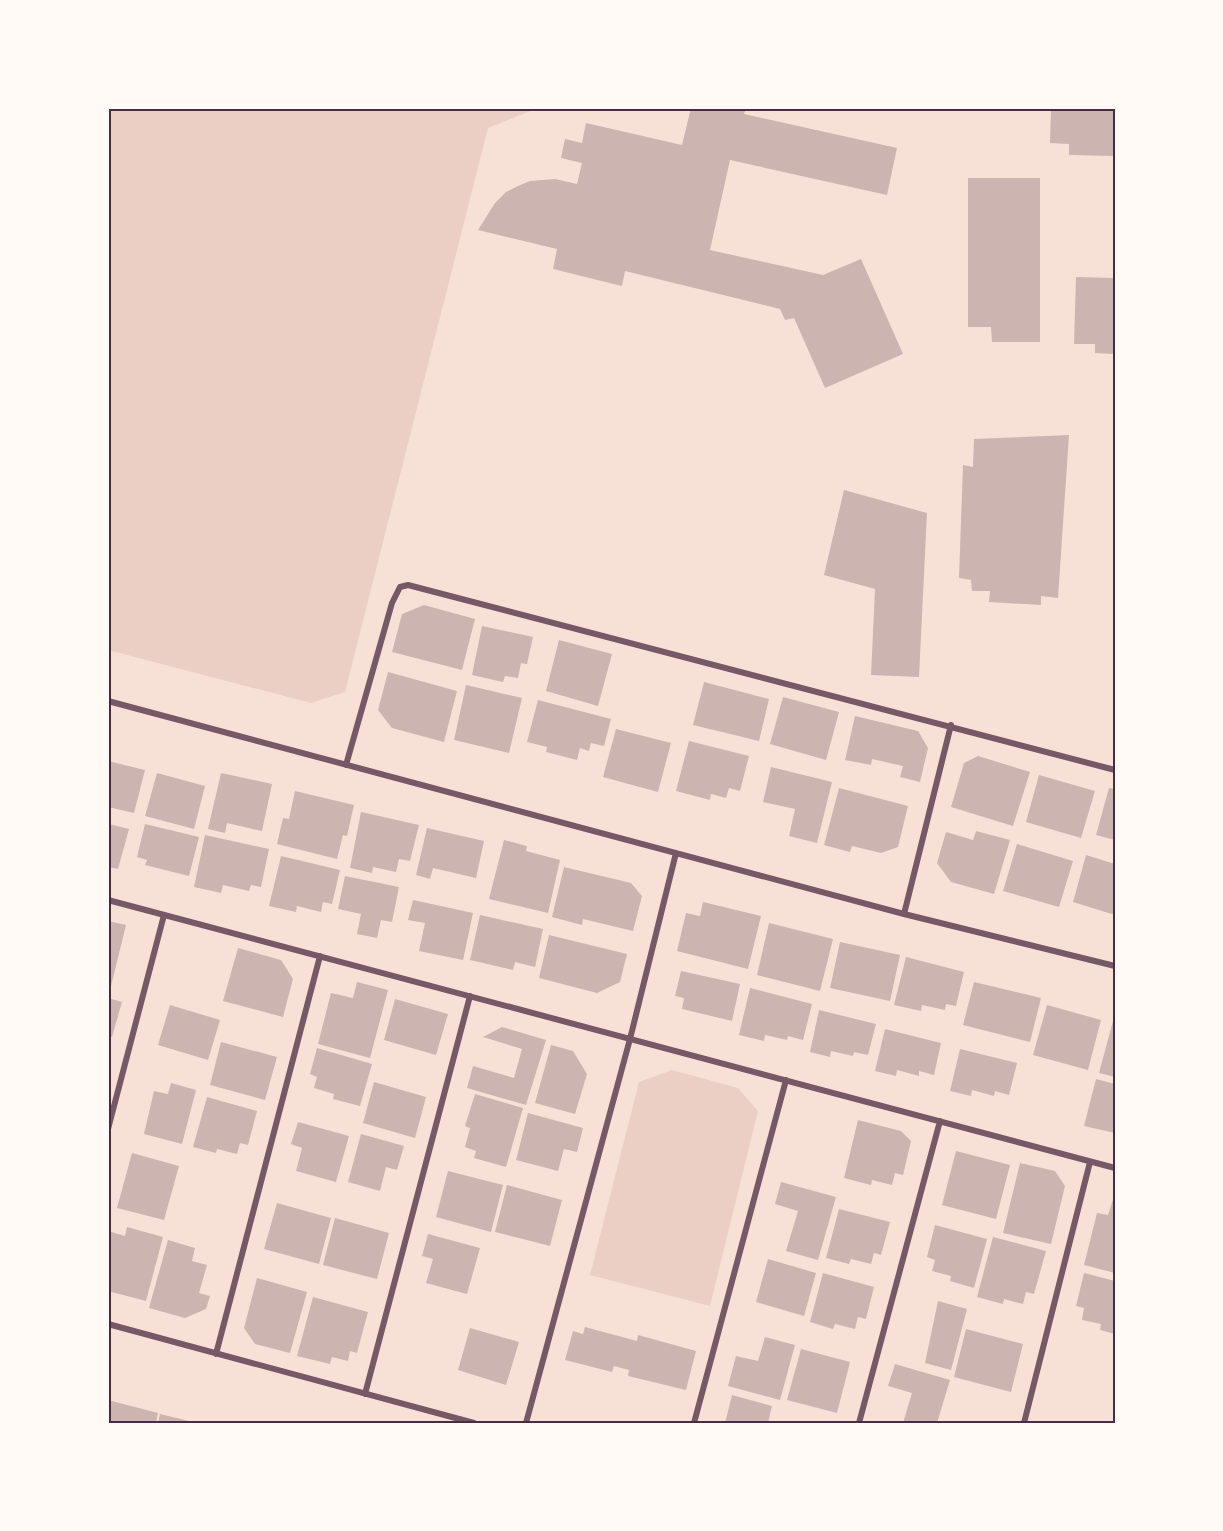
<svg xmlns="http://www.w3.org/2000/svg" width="1223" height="1531" font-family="Ubuntu,sans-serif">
	<rect width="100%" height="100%" fill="#f7e1d7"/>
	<path fill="#ebcfc5" d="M108,108h430l-50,20 -143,564 -34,11 -203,-53z
		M672,1070l66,18 20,23 -48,195 -120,-31 49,-193z"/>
	<path fill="#ccb4b1" d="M691,108h55l-2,6 153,34 -10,47 -157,-35 -20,90 113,25 38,-16 42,95 -78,34 -31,-70 -9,2 -5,-11 -155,-38 -3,15 -69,-17 4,-20 -79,-19 17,-27 11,-11 12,-6 12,-5 25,-2 22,5 5,-21 -21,-5 4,-19 17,4 4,-20 96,22z
		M1051,108h64v48l-46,-1v-11l-19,-1z
		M968,178h72v164h-48l-1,-15h-23z
		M1076,277l39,1v76l-20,-1v-9h-21z
		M1069,435l-11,163 -17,-2v9l-52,-3 1,-11h-18l-1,-11 -12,-2 4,-113 10,2 1,-28z
		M844,490l83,23 -8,164 -48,-2 4,-86 -51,-14z
		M424,605l51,14 -13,51 -70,-18 10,-38z
		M482,626l51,11 -6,27 -6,-1 -3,15 -13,-2 -2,6 -31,-7z
		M559,640l53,14 -14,52 -52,-15z
		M388,672l69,19 -13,51 -52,-14 -14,-18z
		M704,682l65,17 -10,42 -66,-16z
		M466,685l56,13 -13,55 -55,-13z
		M783,697l56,15 -13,48 -56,-16z
		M538,700l73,19 -7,27 -13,-3 -2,8 -9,-3 -3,12 -31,-8 1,-5 -20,-5z
		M855,716l63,15 10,17 -8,34 -20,-5 3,-11 -31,-7 -1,6 -26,-5z
		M616,729l55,14 -13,49 -55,-15z
		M689,741l60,15 -9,35 -11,-3 -3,10 -15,-4 -1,6 -34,-9z
		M978,756l52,16 -17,54 -62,-19 13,-44z
		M108,761l37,9 -11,43 -26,-6z
		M771,767l61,15 -15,61 -28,-7 6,-27 -32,-7z
		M157,773l48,13 -11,43 -49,-13z
		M221,773l51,11 -10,47 -35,-8 -2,10 -17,-4z
		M1039,775l56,16 -14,47 -55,-16z
		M839,788l69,18 -10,41 -17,6 -29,-7 -2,6 -26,-7z
		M1109,788l6,1v51l-19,-5z
		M295,791l59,14 -7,31 -4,-1 -6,24 -60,-15 6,-26 6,1z
		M361,812l58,13 -9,36 -11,-2 -3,13 -23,-5 -1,6 -22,-5z
		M108,816l3,1 -2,7 20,5 -11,40 -10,-2z
		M145,824l54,13 -10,39 -44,-11 2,-5 -10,-3z
		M427,828l57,13 -8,37 -43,-10 -3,11 -14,-4z
		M976,831l34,9 -16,54 -43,-12 -14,-19 9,-31 27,8z
		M205,835l64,14 -8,38 -10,-2 -2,6 -26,-6 -2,8 -27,-6z
		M504,840l23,6 -1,5 34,9 -12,53 -59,-14z
		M1017,844l56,17 -14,46 -56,-16z
		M1086,855l29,9v51l-42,-13z
		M281,856l59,14 -8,34 -9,-2 -2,10 -24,-6 -1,6 -27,-6z
		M564,867l67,16 11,13 -9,35 -50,-12 -1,6 -30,-8z
		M345,876l54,11 -7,35 -11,-2 -4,18 -20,-4 4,-20 -23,-5z
		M413,900l60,13 -10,47 -44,-9 6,-28 -17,-3z
		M703,902l58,14 -13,53 -71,-18 9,-38 14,3z
		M480,915l63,14 -8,38 -20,-5 -2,8 -43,-10z
		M108,921l18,4 -15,61 -3,-1z
		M769,923l64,16 -13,52 -63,-16z
		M549,935l78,19 -7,28 -23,11 -58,-15z
		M840,942l60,13 -10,46 -60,-13z
		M238,948l43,12 12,19 -10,38 -60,-16z
		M906,957l58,15 -8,34 -10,-2 -1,6 -23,-5 -1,6 -27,-6z
		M681,971l59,13 -8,37 -50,-12 2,-11 -9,-2z
		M357,982l31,8 -18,68 -52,-14 13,-51 22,5z
		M974,982l67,16 -11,44 -67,-17z
		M750,988l62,16 -9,36 -15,-4 -1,4 -22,-5 -1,6 -25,-6z
		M108,998l14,4 -10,35 -4,-1z
		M395,999l53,15 -12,41 -52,-15z
		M170,1005l50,15 -12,40 -50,-15z
		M1047,1005l54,15 -13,50 -55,-15z
		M819,1010l57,14 -8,31 -14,-3 -1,4 -22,-5 -1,6 -20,-5z
		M1113,1021h2v56l-16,-4z
		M502,1027l44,13 -20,65 -59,-17 6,-22 41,12 8,-29 -39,-12z
		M885,1029l56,14 -7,32 -15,-4v5l-22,-6 -1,6 -21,-5z
		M221,1042l56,15 -12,43 -55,-15z
		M551,1045l22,6 14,23 -12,40 -40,-11z
		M317,1048l55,16 -12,42 -27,-7 1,-5 -20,-6 3,-11 -7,-3z
		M960,1049l57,14 -8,32 -14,-4 -1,5 -22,-6 -1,6 -21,-5z
		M1096,1079l19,5v49l-31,-7z
		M374,1082l52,15 -11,41 -52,-15z
		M171,1083l25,7 -14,54 -38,-10 10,-43 14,3z
		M475,1094l48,14 -17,59 -32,-9 2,-7 -11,-4 5,-19 -5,-2z
		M207,1097l50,14 -9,34 -8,-2 -3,11 -20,-5 -1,4 -23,-6z
		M528,1113l55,15 -6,24 -13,-3 -6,22 -42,-11z
		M858,1120l43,11 10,10 -8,34 -8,-2 -3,12 -20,-5 -1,5 -27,-7z
		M298,1122l51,14 -13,46 -40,-11 6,-23 -11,-4z
		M361,1134l43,12 -7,24 -11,-3 -6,24 -32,-9z
		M956,1151l54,14 -14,54 -54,-14z
		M132,1153l47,13 -15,54 -47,-12z
		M1020,1163l35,8 10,15 -14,58 -48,-11z
		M448,1171l55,14 -12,47 -55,-15z
		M781,1182l55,15 -18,63 -32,-9 12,-40 -23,-7z
		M507,1185l55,15 -12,46 -55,-14z
		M1115,1193v80l-31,-8 13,-52 11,2z
		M277,1203l54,15 -12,46 -55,-15z
		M839,1209l51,13 -9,33 -7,-2 -3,11 -20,-5 -2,5 -23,-6z
		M335,1218l54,15 -12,46 -54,-14z
		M935,1225l52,14 -13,49 -24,-7 1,-5 -19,-5 3,-11 -8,-3z
		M127,1227l36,10 -17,64 -38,-10v-60l17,5z
		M428,1234l52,14 -13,46 -41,-11 7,-24 -11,-3z
		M993,1237l53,14 -12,43 -8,-2 -3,12 -19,-5 -1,5 -26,-7z
		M168,1240l27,8 -3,13 15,4 -8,28 11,3 -4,13 -21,9 -36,-10z
		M768,1259l48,14 -12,43 -48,-14z
		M823,1273l51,14 -8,32 -8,-2 -3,12 -20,-5 -2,5 -23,-7z
		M1084,1273l31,8v53l-15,-4 1,-6 -19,-4 2,-12 -8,-2z
		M257,1278l50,14 -17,61 -35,-9 -11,-16z
		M313,1297l55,15 -11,41 -7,-2 -2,10 -16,-4 -2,7 -33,-8z
		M938,1301l29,8 -16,61 -26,-7z
		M585,1327l52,14 1,-6 58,16 -10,39 -58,-14 1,-6 -15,-4 -2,6 -47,-12 8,-29 10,3z
		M470,1328l49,14 -13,43 -48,-15z
		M966,1329l57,15 -12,48 -57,-15z
		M765,1337l30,8 -15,55 -52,-14 8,-30 22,5z
		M801,1349l49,13 -13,51 -50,-13z
		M895,1364l55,16 -13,43h-34l9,-30 -24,-7z
		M732,1395l40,11 -4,17h-43z
		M108,1400l50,13 -2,10h-48z
		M160,1414l33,8v1h-35z"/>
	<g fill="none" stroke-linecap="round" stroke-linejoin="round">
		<path stroke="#755966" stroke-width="6" d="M108,701l796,213 211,52
			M346,765l46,-162 8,-16 8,-2 707,185
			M108,900l1007,268
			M904,914l47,-189
			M108,1129l56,-214
			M108,1324l366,99
			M216,1354l104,-398
			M365,1394l105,-398
			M526,1423l104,-384 46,-186
			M694,1423l92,-343
			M859,1423l81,-302
			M1024,1423l66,-261"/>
	</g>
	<rect width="1223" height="1531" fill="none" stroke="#fffaf5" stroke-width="219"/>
	<rect x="110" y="110" width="1004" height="1312" fill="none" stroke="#4a2c40" stroke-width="2"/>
</svg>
